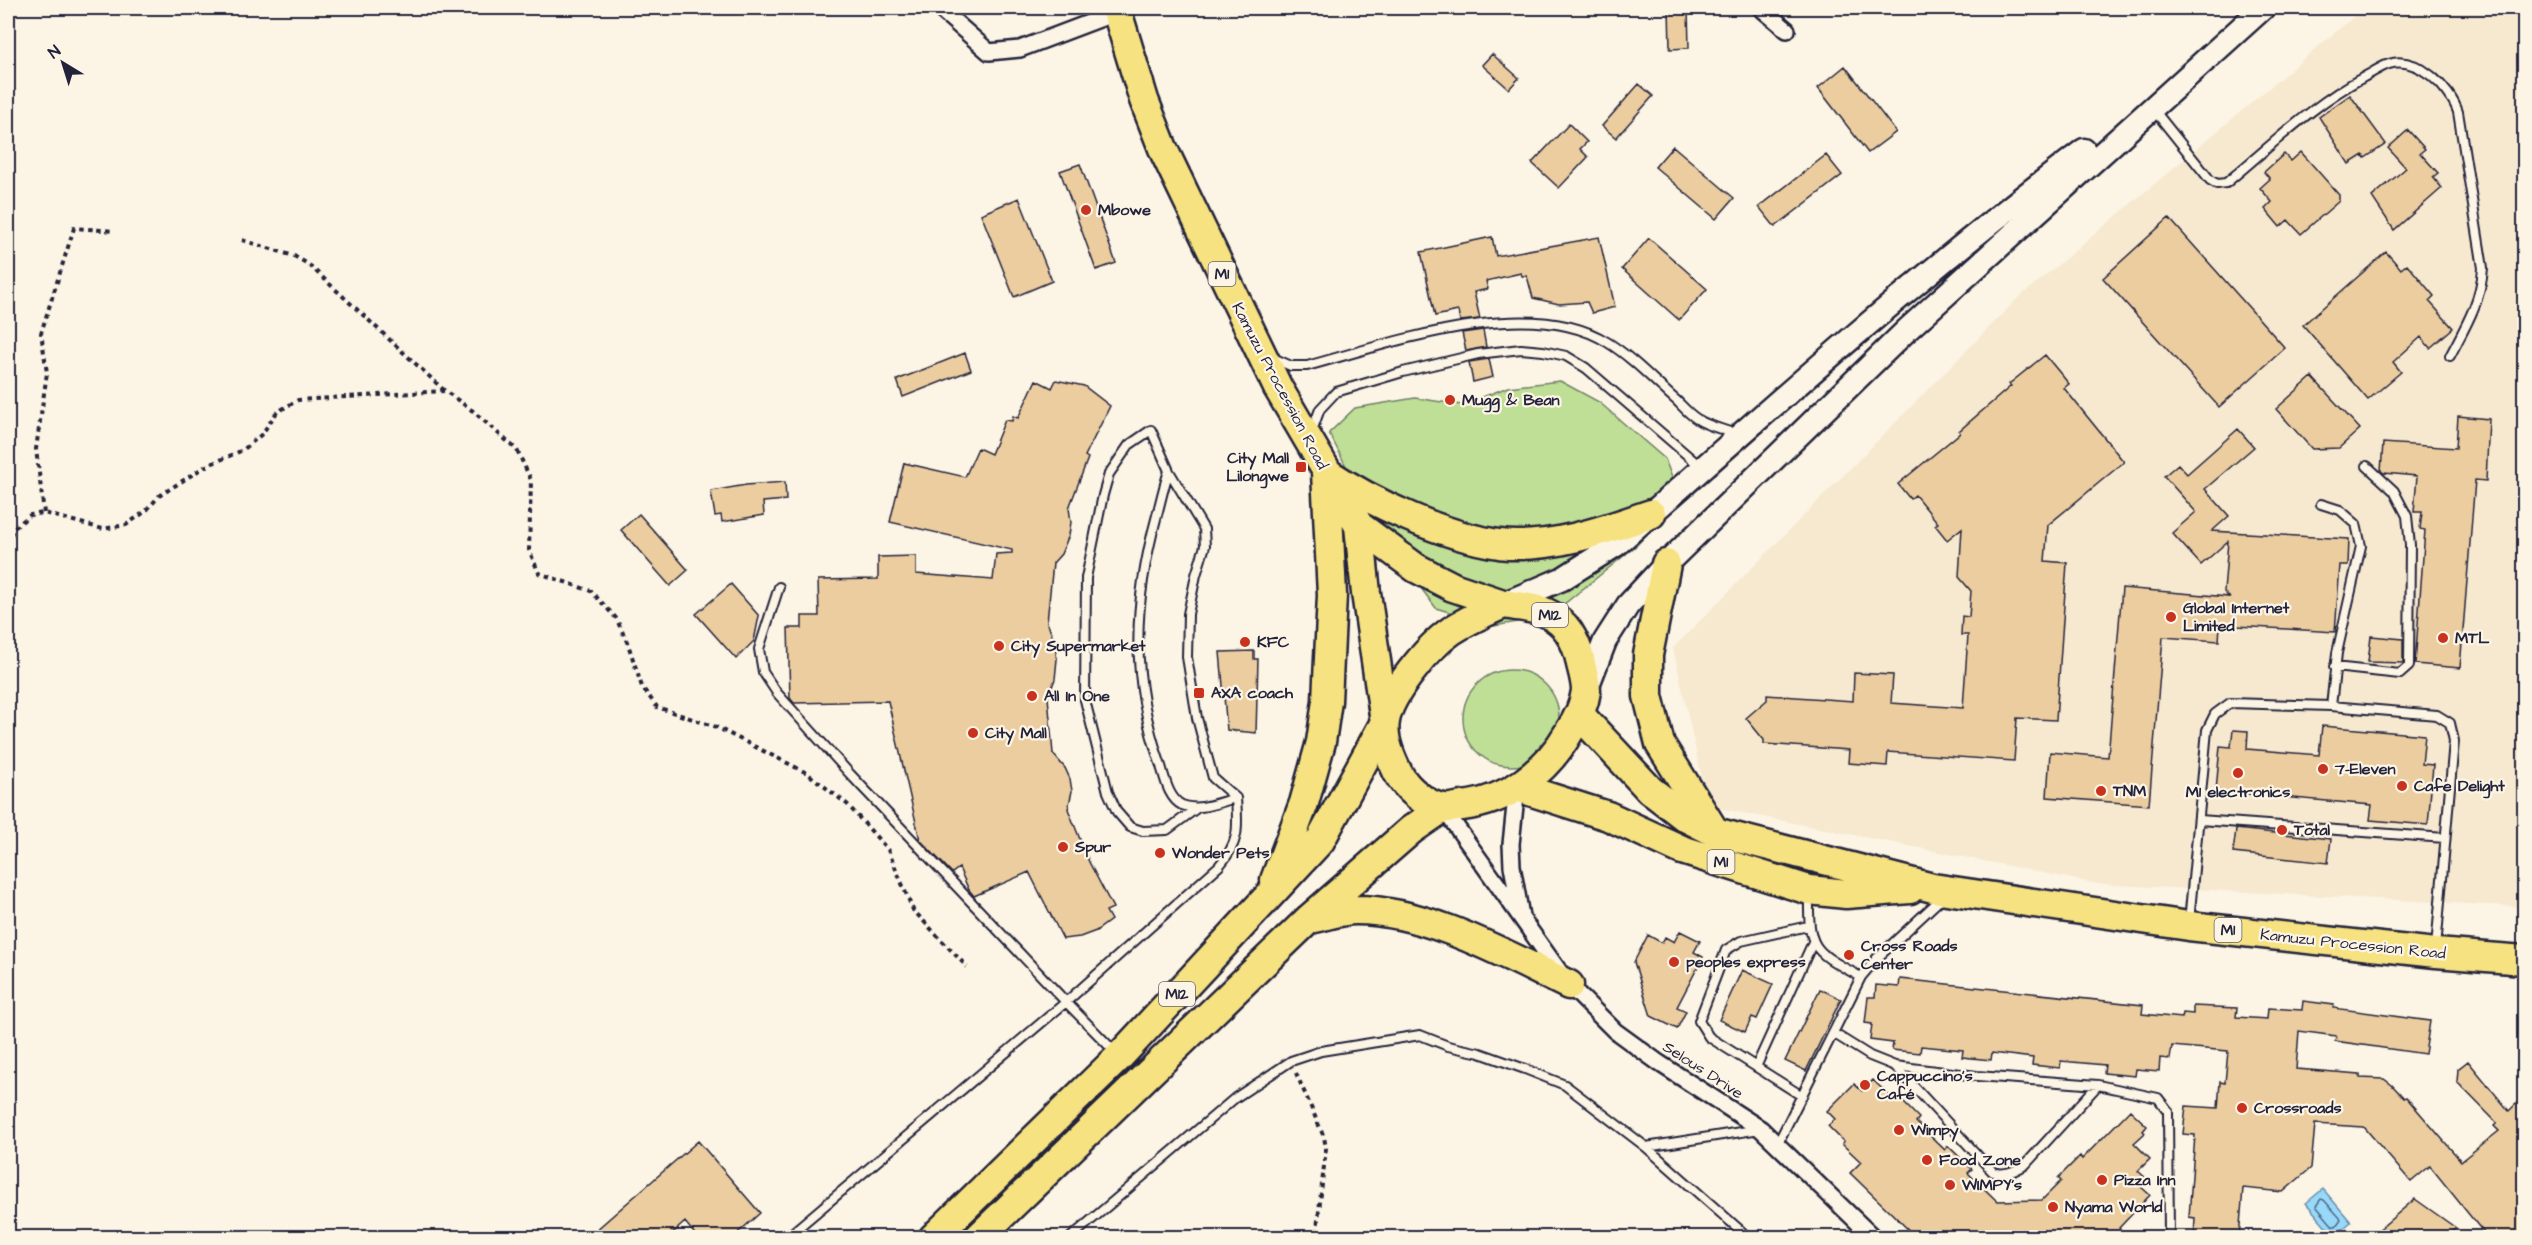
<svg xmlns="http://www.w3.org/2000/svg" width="2532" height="1245" font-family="'Architects Daughter',sans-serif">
	<rect width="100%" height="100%" fill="#fcf5e5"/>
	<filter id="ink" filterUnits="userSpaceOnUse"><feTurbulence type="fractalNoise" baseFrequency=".0167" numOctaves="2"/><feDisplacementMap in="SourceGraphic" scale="12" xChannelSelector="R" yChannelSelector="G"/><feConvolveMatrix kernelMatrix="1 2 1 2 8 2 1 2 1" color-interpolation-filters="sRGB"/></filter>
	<g filter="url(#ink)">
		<path fill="#f7e9d0" d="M2364,8h160v899l-426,-23 -390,-78 -35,-158 343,-348z"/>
		<path fill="#bfde96" stroke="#708068" stroke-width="1.5" d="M1560,381l39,21 66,57 15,40 -44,47 -88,71 -54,9 -58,-18 -53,-70 -54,-105 26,-25 60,-10 47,7 46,-18z
			M1463 718a48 48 0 1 1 96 0a48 48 0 1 1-96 0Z"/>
		<path fill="#98d8f9" stroke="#698fad" stroke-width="1.5" d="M2323,1189l28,33 -17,14 -28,-33z"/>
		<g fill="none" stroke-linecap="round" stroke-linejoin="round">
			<path stroke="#516b87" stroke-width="1.5" d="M2321,1199l3,1 17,19 -5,7h-3l-17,-20z"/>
		</g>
		<path fill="#eccd9f" stroke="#22223b" stroke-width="1.5" d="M1669,8h19l1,40 -19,1z
			M1492,54l27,24 -10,11 -27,-24z
			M1845,66l51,66 -28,21 -50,-65z
			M1639,84l14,12 -37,42 -14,-12z
			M2350,95l36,49 -21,14 -2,-3 -14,9 -30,-47z
			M1569,124l18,18 -7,7 8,8 -29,31 -27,-25z
			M2408,130l17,19 -5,4 18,20 -5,4 9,11 -48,42 -22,-33 34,-29 -18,-20z
			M1673,146l61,52 -18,21 -61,-52z
			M2301,152l38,43v6l-38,33 -13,-14 -8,7 -15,-18 7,-7 -12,-14 10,-9 -6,-7 20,-18 7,7z
			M1826,155l16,20 -67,52 -16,-20z
			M1080,164l36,99 -20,7 -36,-99z
			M1019,198l33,83 -38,16 -33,-83z
			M2169,218l116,130 -66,59 -116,-129z
			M1492,237l4,19 103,-19 16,70 -23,6 -5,-11 -28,2 -26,-6 -6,-22h-5l-1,-3 -35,8 2,8 -14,3 6,27 -20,2 -2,-10 -23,5 -14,-64z
			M1649,238l58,51 -28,31 -57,-51z
			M2386,252l15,17 6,-5 27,32 -5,5 24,27 -23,20 -9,-11 -28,25 8,10 -33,28 -65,-75z
			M1483,330l3,17 -20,4 -4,-18z
			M965,353l6,17 -68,27 -6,-17z
			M2045,355l24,29 -5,4 60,74 -76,63 -3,36 22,2 -11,157 -39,-2 -3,43 -126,-9 -1,14 -39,-3 1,-13 -85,-6v-4l-18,-22 21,-18v-5l86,6 1,-28 39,2 -2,28 72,5 5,-73h-7l1,-19 7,1 2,-26 -12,-14 3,-49 -15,12 -12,-15 3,-2 -23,-28 -5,4 -12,-15 62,-51 -1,-2 52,-45 -2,-2z
			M1489,359l4,18 -20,5 -4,-20z
			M2312,377l48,52 -21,19 -27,1 -36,-40z
			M1036,380l16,8 4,-8 28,6 26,20 -25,50 3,2 -19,50 2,14 -2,13 -8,19 -8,9 -6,59 7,18 3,19 -2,20 -7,18 5,57 12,14 5,11 2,12 -4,18 21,53 24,46 -7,3 5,9 -15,11 -16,6 -17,2 -34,-67 -55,24 -5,-6 -10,-22 -7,5 -32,-33 -32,-139 -94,2 -4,-5 -2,-70h14v-12h17l-1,-36 60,-1v-22l38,-1v18l77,6 3,-26 16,-1v-3l-122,-28 14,-59 61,14 13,-29 13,6 14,-34 7,1 1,-5 5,2z
			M2458,416l31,3 -3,62 -11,-1 -15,188 -45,-4 10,-134 -5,-1 2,-17h-8l3,-36 -33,-3 -3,-2 2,-28 73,5z
			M2238,429l16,18 -49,42 24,27 -17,15 137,8 -1,26h-8l-5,67 -115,-7 -1,16 -56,-4 -14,168 -102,-8 3,-45 58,5 14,-169 107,9 -5,-5 4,-51 -27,24 -29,-32 24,-21 -32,-36 14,-12 9,10z
			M785,482l1,18 -23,2 1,13 -42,7 -1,-7 -6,1 -4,-25 35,-6z
			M639,514l49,56 -18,16 -49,-56z
			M731,584l28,32 -5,25 -18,18 -40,-45z
			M2371,636l32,3v24l-35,-1z
			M1254,651v8h4l-2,74 -29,-3 -7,-78z
			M2322,726l103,9 -3,29 11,1 -5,60 -58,-5 2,-15 -156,-14 4,-45 11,1 2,-17 15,1 -1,18 72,6z
			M2236,829l95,10 -3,24 -95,-10z
			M1680,931l20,10 -6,11 9,5 -26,50 9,4 -9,18 -26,-13 -17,-54 14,-27 14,8 3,-6 9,5z
			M1742,970l31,14 -16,35 -5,-2 -7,15 -26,-12z
			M1900,979l243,26 -1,9 40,4 1,-5 10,1v-8l44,2 -1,9 31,2 1,-11 34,2 1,-9 31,4 -1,3 97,13 -5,33 -90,-13 1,-5 -37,-5 -3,38 64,5v4l24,1 8,6 12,13 2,-1 55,64 38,-30 -5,-5 3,-3 -40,-41 1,-13 10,-8 41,50 15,-15v132l-11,10h-25l-58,-72 -19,16 -47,-55 -49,-3 -4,44 -28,24 -40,-4 -4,50h-45l1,-20 -6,-1 6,-82 -12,-1 3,-28 32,2 2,-26 5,1 3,-32 -56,-5 -2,13 -10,-1 -1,13 -23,-2 -1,7 -31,-3 1,-8 -44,-4 -1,7 -28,-3 1,-7 -41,-5 -1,7 -29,-3 1,-7 -42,-4 -1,7 -28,-3 1,-7 -23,-3 2,-16 -7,-1 3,-26h7l1,-12 23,2z
			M1820,989l21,10 -35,72 -21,-10z
			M1873,1080l21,20 4,-3 21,21 -3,4 29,28 3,-4 24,23 -4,4 29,28 45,-1 19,-19 -3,-3 22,-22 2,3 48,-49 17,16 -4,5 2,2 -11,10 16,16 -12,12 9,8 -7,7 10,9 -31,33 10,10h-212l-67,-65 11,-11 -19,-18 2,-2 -16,-16 7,-7 -8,-8 27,-27 8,7z
			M698,1141l62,72 -28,25h-34l-13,-16 -18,16h-80z
			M2415,1199l41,29 -11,10h-76z"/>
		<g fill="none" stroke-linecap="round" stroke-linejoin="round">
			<defs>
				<path id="lane" d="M2154,110l56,70 7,4 9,-1c45,-37 87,-79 138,-106 8,-4 16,-10 25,-13 28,-9 61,24 69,48l25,156c-2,34 -18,59 -33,88
					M1273,358l18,8h16c82,-22 222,-73 300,-24 26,16 47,39 70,59 6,6 12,13 20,18 10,7 26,10 38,15
					M1312,431l8,-22 16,-17 67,-20 75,-18 43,-5 22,2 23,5 20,12 115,99
					M1169,471c-5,14 -8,29 -12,44 -24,88 -27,163 4,251 4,13 8,33 21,39 17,7 37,-3 54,-7
					M2321,504l19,6 16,14 5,22 -24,107 -6,53
					M779,587l-20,62 4,23 14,21 73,81 216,228 -280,236
					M2334,667l66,7 9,-8 1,-121 -3,-29 -13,-25 -27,-25
					M2200,820l245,18
					M1809,894c-1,57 5,57 52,83
					M2189,922l18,-192 8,-16 15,-11 101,3 106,9 13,8 4,18 -18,207
					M1833,1033l37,23 25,10 82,10 121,9 60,13 10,13 1,127
					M1116,1053l-50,-51 153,-136c21,-24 19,-38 17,-68l-23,-20 -16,-60 -10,-61 1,-43 8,-39 9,-29 -1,-17 -35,-58 -18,-41 -22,15 -20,29 -6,21 -17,83 -1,122 23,92 9,20 13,15 13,4 24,-1 30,-22
					M1895,1066l98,106c13,4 21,-1 32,-7l73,-80
					M1756,1067l57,-125
					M1802,1096l-93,-59 -10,-16 27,-71 15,-9 67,-15
					M1777,1145l84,-168 15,-18 68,-63
					M1646,1147l103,91
					M1070,1238l165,-140 56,-37 30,-10 99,-16 28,11 32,7 45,16 40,16 81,62 114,-18"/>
				<path id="street" d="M939,8l50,44 31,-3 103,-39
					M1761,8l26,22
					M1517,787l-6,57 1,22 9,50
					M1443,808l126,177 46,46 44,32 102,66 113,109"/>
				<path id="secondary" d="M1503,604l59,-25 54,-34c153,-136 305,-272 468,-395
					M1586,690l19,-49 23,-36 38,-41 242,-235 355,-321"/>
				<path id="highway" d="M1116,8l28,92 20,51 114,237 81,138 57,42 37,19 50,17
					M1666,564l-18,91v41l12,48 53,85
					M1503,604c17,3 38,3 52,14 15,10 23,29 26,46 2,8 5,18 5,27 -2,15 -9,29 -17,41 -23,40 -61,69 -107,74 -6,1 -13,3 -18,2 -18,-2 -38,-20 -46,-35 -7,-14 -16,-35 -13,-52 4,-27 43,-74 66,-90 16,-11 35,-19 52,-27z
					M1580,715l70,75 35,27 30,15 218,56 256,38 247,27 88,7
					M1517,787l91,29 74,34 127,40 37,4 64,-5
					M1275,880l29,-77 17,-61 6,-41 5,-106 -6,-123c46,31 117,64 173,72 50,6 106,-14 152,-30
					M1310,919c15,-3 31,-9 46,-9 71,0 150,45 213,75
					M933,1238l186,-181 201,-216 65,-119 -19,-129 -7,-67
					M978,1238l331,-319 102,-89 32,-22"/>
			</defs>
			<use href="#lane" stroke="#22223b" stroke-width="12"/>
			<use href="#street" stroke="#22223b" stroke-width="20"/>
			<use href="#secondary" stroke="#22223b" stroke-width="27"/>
			<use href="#highway" stroke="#22223b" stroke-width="33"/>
			<path stroke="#22223b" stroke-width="4" stroke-dasharray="4.5 4.5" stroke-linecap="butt" d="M242,240l52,16 14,8 137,127 28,20 44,39 14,30 -2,70 10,23 52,18 25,27 12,26 14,43 15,20 59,20 91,46 40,31 41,46 25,60 54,57
				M44,513l-8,-64 11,-76 -6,-40 33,-105 41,3
				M8,544l5,-15 17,-14 14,-2 59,16 23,-4 20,-14 13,-15 45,-29 39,-17 19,-16 15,-22 21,-12 146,-9
				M1296,1073l28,64 2,11 -10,90"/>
			<use href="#lane" stroke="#fcf5e5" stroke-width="8"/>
			<use href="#street" stroke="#fcf5e5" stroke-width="15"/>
			<use href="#secondary" stroke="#fcf5e5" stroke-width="22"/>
			<use href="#highway" stroke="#f7e281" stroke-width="28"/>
		</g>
	</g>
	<g fill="#c8321e" stroke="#fcf5e5" stroke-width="2">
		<circle cx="1086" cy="210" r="6"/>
		<circle cx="1450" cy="400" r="6"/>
		<rect x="1295" y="461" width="12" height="12" rx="3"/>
		<circle cx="2171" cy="617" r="6"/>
		<circle cx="2443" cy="638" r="6"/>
		<circle cx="1245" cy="642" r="6"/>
		<circle cx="999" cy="646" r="6"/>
		<rect x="1193" y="687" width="12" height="12" rx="3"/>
		<circle cx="1032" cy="696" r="6"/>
		<circle cx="973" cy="733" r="6"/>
		<circle cx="2323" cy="769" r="6"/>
		<circle cx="2238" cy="773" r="6"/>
		<circle cx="2402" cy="786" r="6"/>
		<circle cx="2101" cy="791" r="6"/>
		<circle cx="2282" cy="830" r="6"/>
		<circle cx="1063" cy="847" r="6"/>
		<circle cx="1160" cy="853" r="6"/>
		<circle cx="1849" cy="955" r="6"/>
		<circle cx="1674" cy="962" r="6"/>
		<circle cx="1865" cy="1085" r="6"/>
		<circle cx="2242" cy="1108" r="6"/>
		<circle cx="1899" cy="1130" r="6"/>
		<circle cx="1927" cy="1160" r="6"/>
		<circle cx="2102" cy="1180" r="6"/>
		<circle cx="1950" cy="1185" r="6"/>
		<circle cx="2053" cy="1207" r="6"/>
	</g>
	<g text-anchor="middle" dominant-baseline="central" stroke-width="4.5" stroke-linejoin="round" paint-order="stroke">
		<g fill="#fcf5e5" stroke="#63616e" stroke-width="1.5">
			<rect x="1208.5" y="262" width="27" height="24" rx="4.5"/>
			<rect x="1532" y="603" width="36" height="24" rx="4.5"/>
			<rect x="1707.5" y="850" width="27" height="24" rx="4.5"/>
			<rect x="2214.5" y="918" width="27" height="24" rx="4.5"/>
			<rect x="1159" y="982" width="36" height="24" rx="4.5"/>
		</g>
		<g font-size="15" font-weight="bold" fill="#22223b">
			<text x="1222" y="274">M1</text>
			<text x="1550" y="615">M12</text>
			<text x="1721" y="862">M1</text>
			<text x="2228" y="930">M1</text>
			<text x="1177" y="994">M12</text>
		</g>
		<g font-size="16" font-weight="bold" fill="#22223b" stroke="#fcf5e5" text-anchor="start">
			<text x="1098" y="210">Mbowe</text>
			<text x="1462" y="400">Mugg &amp; Bean</text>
			<text x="1289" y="458" text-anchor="end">City Mall<tspan x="1289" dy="18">Lilongwe</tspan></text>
			<text x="2183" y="608">Global Internet<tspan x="2183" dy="18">Limited</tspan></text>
			<text x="2455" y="638">MTL</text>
			<text x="1257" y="642">KFC</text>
			<text x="1011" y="646">City Supermarket</text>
			<text x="1211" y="693">AXA coach</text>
			<text x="1044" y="696">All In One</text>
			<text x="985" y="733">City Mall</text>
			<text x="2335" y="769">7-Eleven</text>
			<text x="2414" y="786">Cafe Delight</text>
			<text x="2113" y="791">TNM</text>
			<text x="2238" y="792" text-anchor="middle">M1 electronics</text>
			<text x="2294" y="830">Total</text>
			<text x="1075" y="847">Spur</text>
			<text x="1172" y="853">Wonder Pets</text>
			<text x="1861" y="946">Cross Roads<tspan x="1861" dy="18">Center</tspan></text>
			<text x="1686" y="962">peoples express</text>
			<text x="1877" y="1076">Cappuccino's<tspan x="1877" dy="18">Café</tspan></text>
			<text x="2254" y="1108">Crossroads</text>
			<text x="1911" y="1130">Wimpy</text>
			<text x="1939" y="1160">Food Zone</text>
			<text x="2114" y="1180">Pizza Inn</text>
			<text x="1962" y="1185">WIMPY’s</text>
			<text x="2065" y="1207">Nyama World</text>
		</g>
		<g font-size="16" fill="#22223b" stroke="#fcf5e5">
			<text transform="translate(1280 386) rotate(62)">Kamuzu Procession Road</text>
			<text transform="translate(2353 944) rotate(6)">Kamuzu Procession Road</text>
			<text transform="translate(1703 1070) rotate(33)">Selous Drive</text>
		</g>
	</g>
	<rect width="2532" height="1245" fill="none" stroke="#fcf5e5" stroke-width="30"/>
	<rect x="15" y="15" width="2502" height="1215" fill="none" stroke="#22223b" stroke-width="2" filter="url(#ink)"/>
	<g transform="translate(63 63) rotate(322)" stroke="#fcf5e5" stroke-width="4.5" paint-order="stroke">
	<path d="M0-4.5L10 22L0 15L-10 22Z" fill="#22223b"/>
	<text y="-9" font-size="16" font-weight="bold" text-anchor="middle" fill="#22223b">N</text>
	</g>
</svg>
